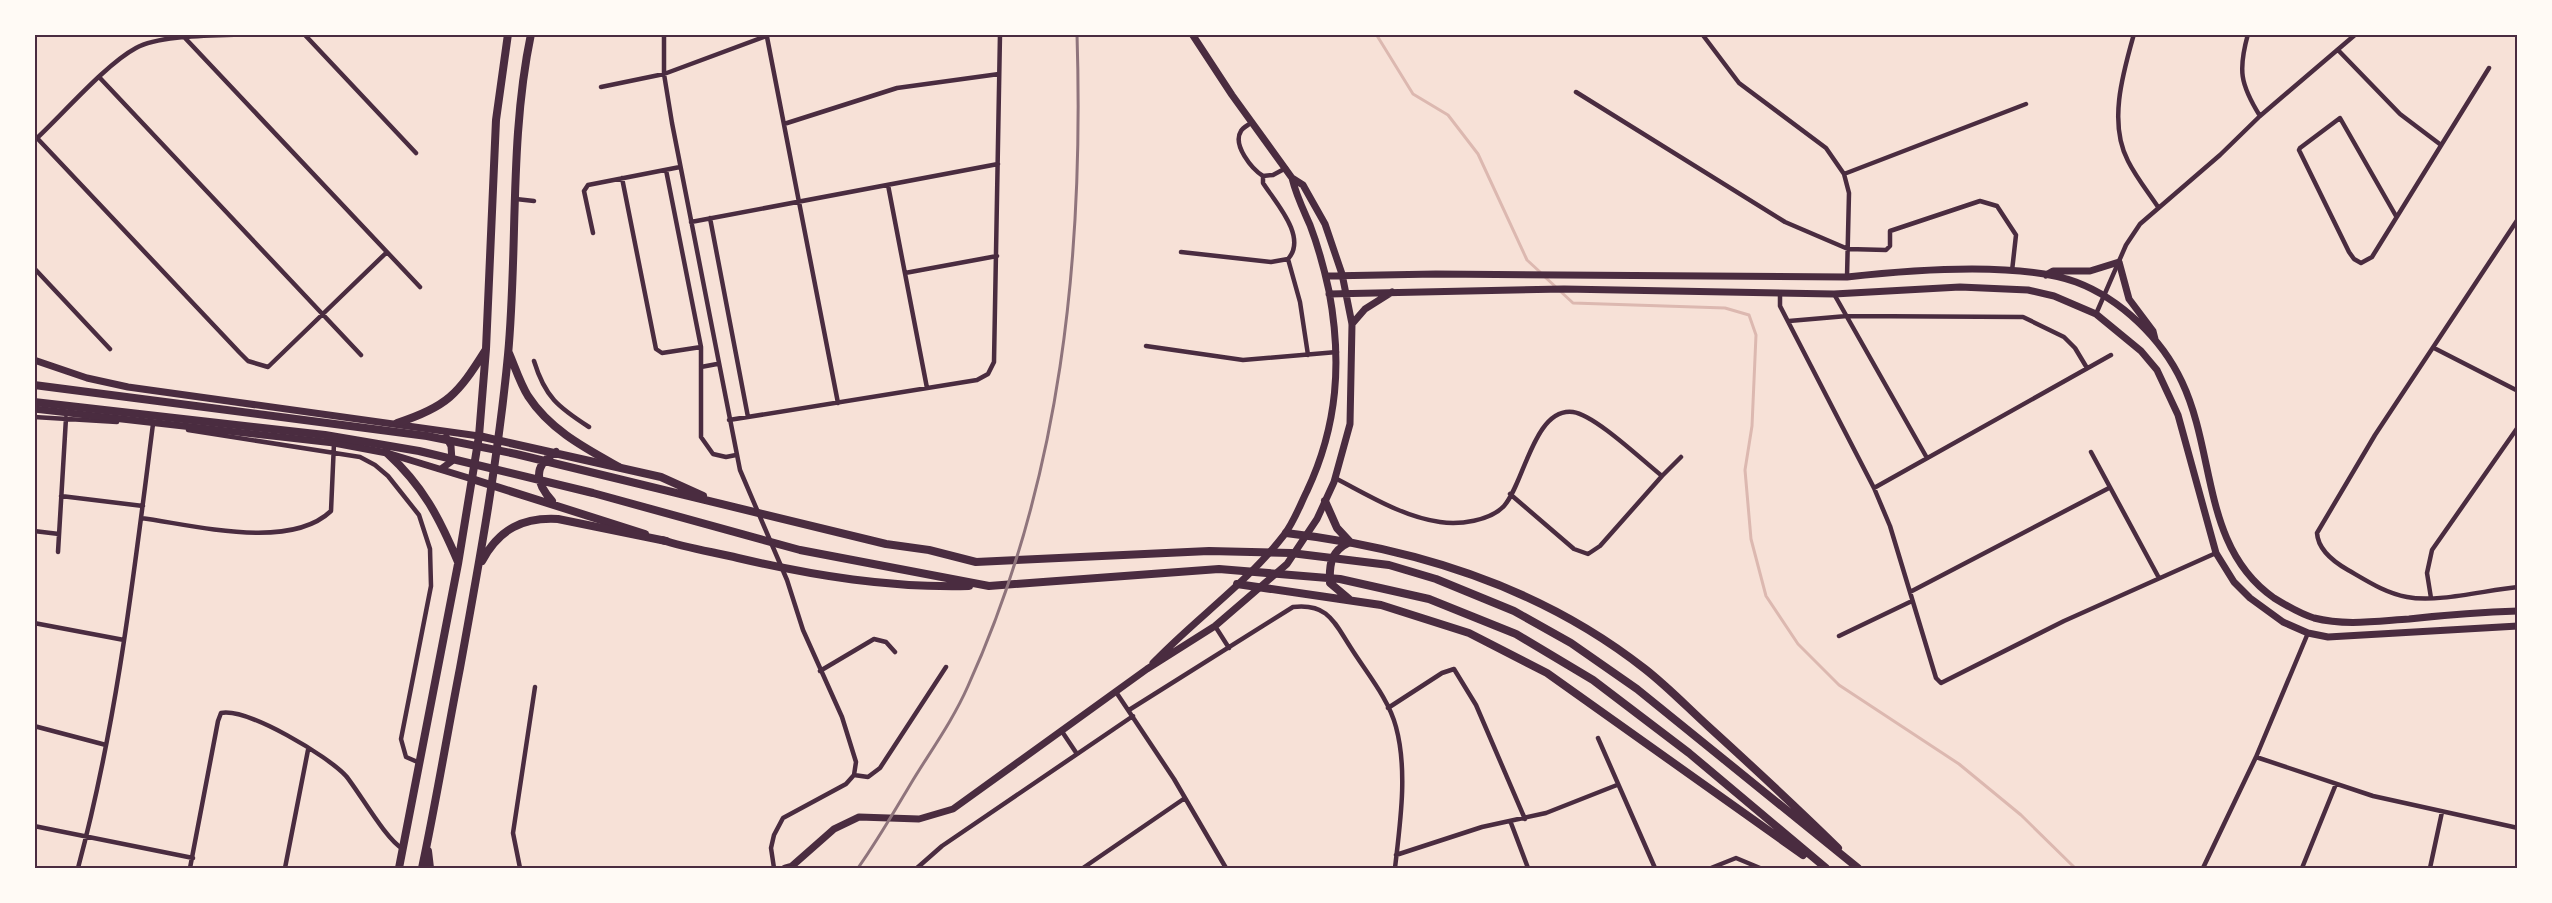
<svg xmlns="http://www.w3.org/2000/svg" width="2552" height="903" font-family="'Open Sans',sans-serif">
	<rect width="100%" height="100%" fill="#f7e1d7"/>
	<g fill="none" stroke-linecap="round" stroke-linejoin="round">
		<path stroke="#dcb8b0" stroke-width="3" d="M1376,34l37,60 35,21 30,39 49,106 13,12
			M1545,277l28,26 152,5 24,7 7,20 -4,91 -7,44 6,69 15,57 32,48 41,41 120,79 62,51 54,53"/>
		<path stroke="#4a2c40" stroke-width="4.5" d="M304,34l112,119
			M664,34v40l8,49 68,347 47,110 16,50 39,87 14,45 -2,13 -8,9 -63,34 -9,17 -3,13 3,20
			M1702,34l37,49 87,65 18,26 5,19 -2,84
			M2134,34c-11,39 -26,89 -6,127 8,16 20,31 30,46
			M2248,34c-10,36 -8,50 12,82
			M767,37l71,366
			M185,38l235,249
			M2338,50l62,64 41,31
			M100,78l261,277
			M601,87l63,-13 108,-40
			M1576,92l209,130 63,27 38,1 4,-4v-15l90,-30 17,5 19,29 -4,36
			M1252,122c-3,3 -9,5 -11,9 -9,14 11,38 22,45l10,-1 13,-7
			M784,124l113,-36 102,-14
			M37,138l203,215 8,8 20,6 119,-115
			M36,139c27,-25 70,-75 100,-91 25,-14 84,-12 114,-14
			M666,170l35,177v90l12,17 13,3 10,-2
			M1844,174l182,-70
			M622,178l34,171 6,4 39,-6
			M888,185l39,203
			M516,199l18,2
			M2396,216l-56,-98 -40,30 -1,2 50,102 5,7 7,4 11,-6 117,-189
			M710,218l38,199
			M2518,219l-143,216 -58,98c1,17 17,29 31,37 19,11 37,23 59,27 30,6 79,-7 111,-10
			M691,222l307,-58
			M593,233l-9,-42 4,-6 92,-18
			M1181,252l90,10 17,-3c20,-22 -13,-57 -25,-76v-7
			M1288,259l12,43 8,53
			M34,268l76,81
			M905,273l92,-17
			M1780,293v13l94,182 16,38 46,152 5,5 123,-62 152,-68
			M1834,294l93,164
			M2096,314l30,-69 14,-21 80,-69 40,-39 96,-82
			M1789,321l58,-5 176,1 41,20 11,11 12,20
			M1146,346l97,14 94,-8
			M2434,348l84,43
			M534,361c11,36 24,46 55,66
			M701,367l16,-3
			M34,417l83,5
			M729,420l248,-40 11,-6 6,-12 6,-328
			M188,430l172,27 15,8 13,11 31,39 11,34 1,37 -30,153 5,18 14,6
			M2091,452l68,126
			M1335,478c33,17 68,39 105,44 19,3 50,-1 64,-16 20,-22 30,-99 69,-94 22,3 70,49 89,64
			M1874,488l237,-133
			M1510,494l64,55 14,5 12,-8 62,-70 19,-19
			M61,496l82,10
			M141,518c53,7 148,33 190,-7l3,-68
			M34,531l25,3
			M58,552l8,-134
			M1910,592l199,-104
			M2431,598l-4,-25 5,-23 86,-123
			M34,623l90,17
			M1215,626l14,22
			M1839,636l73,-35
			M820,671l54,-32 12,3 9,10
			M1116,692l58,87 52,89
			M1388,708l54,-35 12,-4 22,36 49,114
			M1129,710l164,-103c35,-4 41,15 58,41 15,24 38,51 45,79 12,44 4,97 -1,141
			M34,726l72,19
			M1061,730l16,24
			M1598,738l57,130
			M2256,757l117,39 145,32
			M854,775l14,2 12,-9 66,-101
			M1511,823l17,45
			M34,826l159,32
			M1396,855l86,-28 64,-14 71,-28
			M78,868c39,-145 56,-295 75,-444
			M190,868l28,-147 3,-8c27,-5 107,43 125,63 14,17 40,64 57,73
			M285,868l23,-118
			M520,868l-7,-35 22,-146
			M917,868l25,-22 191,-130
			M1083,868l102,-70
			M1711,868l25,-10 24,10
			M2203,868l53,-111 52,-124
			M2302,868l34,-84
			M2430,868l12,-56"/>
		<path stroke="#4a2c40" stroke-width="7" d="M2046,275l7,-4h37l29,-9 10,37 24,32 2,8
			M1326,276l110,-2 411,3c63,-7 170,-16 229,5 45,17 86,57 106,100 34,72 20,166 92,216 13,8 26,16 40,20 31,8 64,3 95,1 36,-4 72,-7 109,-8
			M1329,294l235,-5 270,5 126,-7 68,3 26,6 42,18 45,37 16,19 21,45 38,138 18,29 16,16 33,24 25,11 20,4 190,-11
			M1352,324l13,-15 27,-17
			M34,360l53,18 41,9 351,49
			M34,409l300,34 53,10 85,26
			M441,469l11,-8 -1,-15 -5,-9
			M1153,663c42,-44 94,-80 131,-128 10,-13 16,-30 23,-44 31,-66 35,-130 22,-200 -5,-23 -11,-45 -19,-66 -7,-16 -14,-30 -18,-47
			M785,868l7,-2 42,-37 25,-12 60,2 34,-10 194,-140 68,-43 72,-62 30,-45 17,-37 16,-58 2,-100 -10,-50 -17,-50 -22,-39 -11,-7 -60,-83 -40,-61"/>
		<path stroke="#4a2c40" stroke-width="8" d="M34,385l393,51 89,18 370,90 43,6 47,12 233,-11 82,2 98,12 47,14 78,32 57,32 66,46 221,179
			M34,402l291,33 94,16 174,42 207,57 189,36 230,-17 121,10 89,20 87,35 77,46 96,73 137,115
			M479,436l182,41 42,19
			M472,479l173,55
			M552,501c-16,-18 -20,-35 4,-49
			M1325,501l12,27 13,14c-19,9 -21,21 -20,41l19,16
			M1286,533c130,15 255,54 359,136 23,18 43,39 64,58 44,40 87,80 129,121
			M662,540c25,8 51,12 76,18 77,18 152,30 231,28
			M1237,584l144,21 88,28 78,40 256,182"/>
		<path stroke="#4a2c40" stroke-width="8" d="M509,353c6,14 11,30 19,43 22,34 57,52 91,71
			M397,423c50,-16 61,-29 88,-72
			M387,453c36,33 52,64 71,109
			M482,561c17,-32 41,-44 76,-42l108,22
			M428,851l2,17
			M399,868l59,-304 21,-128 7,-87 10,-229 12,-86
			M422,868c14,-66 25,-133 38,-200 19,-104 38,-208 48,-313 10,-107 1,-216 23,-321"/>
		<path stroke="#8f747c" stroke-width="3" d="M858,868c20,-28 37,-58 55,-88 19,-31 40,-60 55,-94 93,-205 116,-429 109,-652"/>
	</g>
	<rect width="2552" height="903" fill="none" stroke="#fffaf5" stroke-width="72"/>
	<rect x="36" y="36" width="2480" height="831" fill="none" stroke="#4a2c40" stroke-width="2"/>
</svg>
